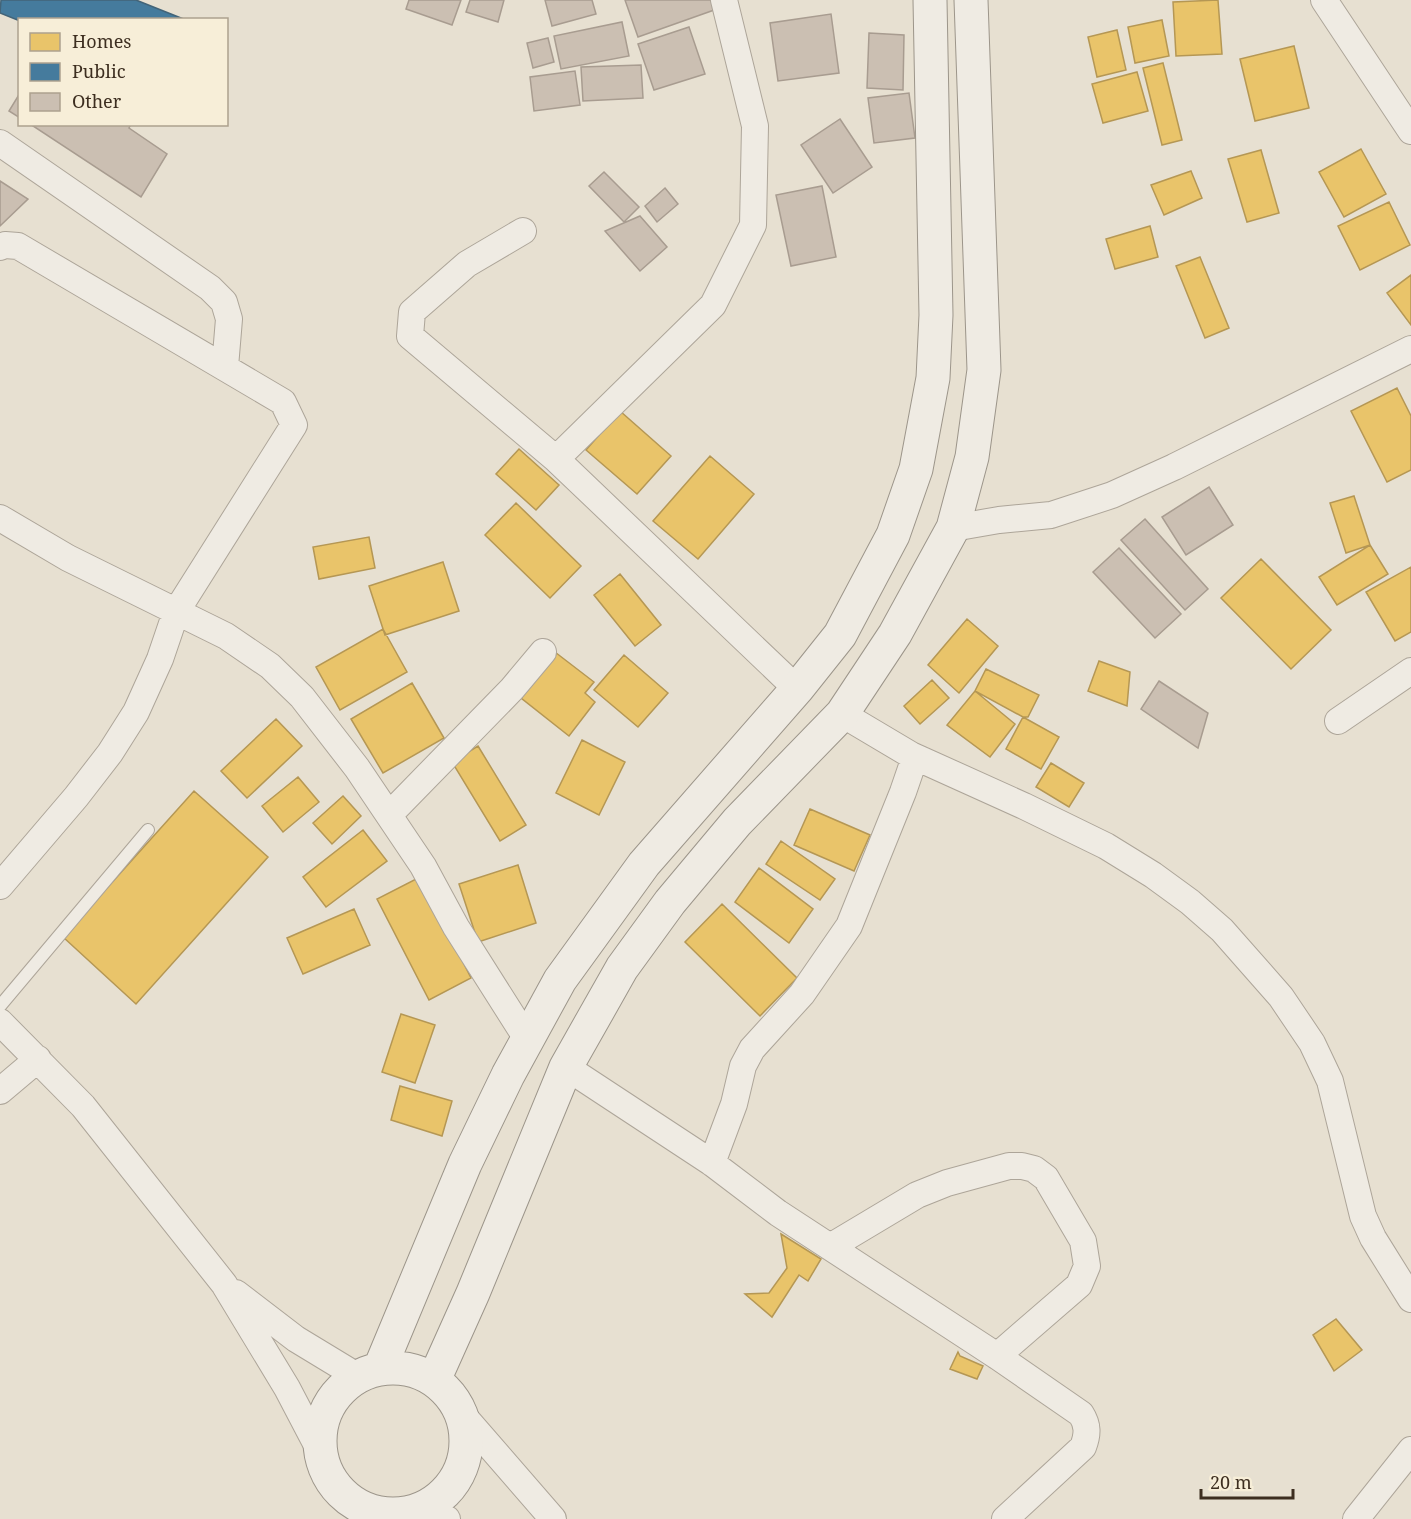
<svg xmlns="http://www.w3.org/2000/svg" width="1411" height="1519" font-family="'Noto Serif',serif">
	<rect width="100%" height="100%" fill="#e7e0d1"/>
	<path fill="#e9c46a" stroke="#b59754" stroke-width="1.5" d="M1218,0l4,54 -46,2 -3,-54z
		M1162,20l7,36 -34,7 -7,-36z
		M1117,30l9,40 -29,7 -9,-40z
		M1294,46l15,62 -54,13 -15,-62z
		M1163,63l19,77 -20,5 -19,-77z
		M1137,72l11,39 -45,12 -11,-39z
		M1361,149l25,45 -42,23 -25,-45z
		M1261,150l18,63 -32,9 -19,-63z
		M1191,171l11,27 -38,17 -13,-30z
		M1389,202l21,43 -50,25 -22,-44z
		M1150,226l8,31 -43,12 -9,-30z
		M1200,257l29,71 -24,10 -29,-72z
		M1411,275v50l-24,-32z
		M1397,388l14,28v54l-24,12 -36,-71z
		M620,411l51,45 -34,38 -51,-44z
		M519,449l40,36 -23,25 -40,-36z
		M710,456l44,38 -56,65 -45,-38z
		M1354,496l16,49 -24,8 -16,-50z
		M516,503l65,63 -31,32 -65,-63z
		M369,537l6,31 -56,11 -6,-32z
		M1370,545l18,29 -51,31 -18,-28z
		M1261,559l70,71 -40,39 -70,-71z
		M443,562l16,49 -74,24 -16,-49z
		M1411,567v65l-16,9 -29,-49z
		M620,574l41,51 -26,21 -41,-51z
		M967,619l31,27 -39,47 -31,-28z
		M383,629l24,43 -67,38 -24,-43z
		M551,649l43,33 -9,11 10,9 -26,34 -53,-42z
		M624,655l44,38 -30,34 -44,-37z
		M1099,661l31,11 -3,34 -39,-15z
		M986,669l53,26 -11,22h-5l-48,-26z
		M932,680l17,18 -29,26 -16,-18z
		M412,683l32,55 -61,35 -32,-54z
		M975,691l40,33 -25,33 -43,-32z
		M1023,717l36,20 -18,32 -35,-20z
		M276,719l26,27 -55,52 -26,-27z
		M582,740l43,22 -26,53 -43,-22z
		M478,746l48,79 -26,16 -48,-79z
		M1051,763l33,20 -15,24 -33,-20z
		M298,777l21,25 -36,30 -21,-26z
		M194,791l74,66 -132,147 -73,-67z
		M343,796l18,20 -29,28 -19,-21z
		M810,809l60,26 -16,36 -60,-26z
		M363,830l24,31 -61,46 -23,-30z
		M781,841l54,38 -15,21 -54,-36z
		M518,865l18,58 -58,19 -19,-58z
		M759,868l54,41 -24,34 -54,-41z
		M420,877l51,101 -42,22 -52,-101z
		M722,904l75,74 -37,38 -75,-74z
		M354,909l16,36 -67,29 -16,-36z
		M401,1014l34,11 -20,58 -33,-11z
		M400,1086l52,15 -10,35 -51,-16z
		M781,1234l40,25 -13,22 -9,-6 -27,42 -27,-23 24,-1 18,-25z
		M1336,1319l26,31 -28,21 -21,-36z
		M958,1352l2,4 23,10 -6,13 -27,-10z"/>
	<path fill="#457b9d" stroke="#436478" stroke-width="1.5" d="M1,0h135l50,20 -166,1 -20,-8z"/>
	<path fill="#cbbfb2" stroke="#a89c90" stroke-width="1.5" d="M409,0h52l-9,25 -46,-16z
		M470,0h34l-6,22 -32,-10z
		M545,0h47l4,14 -44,12z
		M625,0h88l4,9 -79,28z
		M831,14l8,59 -61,8 -8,-58z
		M622,22l7,34 -68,13 -7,-33z
		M689,27l16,47 -51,16 -16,-46z
		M869,33l35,2 -1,55 -36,-2z
		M548,38l6,24 -21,6 -6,-25z
		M641,65l2,33 -60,3 -2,-34z
		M575,71l5,34 -46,6 -4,-34z
		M20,93v25l-11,-7z
		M909,93l6,45 -41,5 -6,-45z
		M840,119l32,48 -39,26 -32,-48z
		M30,124h101l-2,4 38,26 -26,43z
		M604,172l35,35 -15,15 -35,-36z
		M0,181l28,18 -28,27z
		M822,186l14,71 -45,9 -15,-71z
		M665,188l13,16 -21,18 -12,-16z
		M640,216l27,31 -27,24 -35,-40z
		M1209,487l24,38 -47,30 -24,-38z
		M1145,519l63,70 -23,21 -64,-70z
		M1119,548l62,66 -26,24 -62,-66z
		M1159,681l49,32 -10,35 -57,-39z"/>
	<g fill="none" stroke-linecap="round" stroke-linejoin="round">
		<defs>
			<path id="service" d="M0,1006l148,-176"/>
			<path id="minor" d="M1324,0l87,131
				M0,143l210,145 14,14 5,17 -4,48
				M523,231l-56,33 -55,48 -2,24 146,123 241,230
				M0,247l5,-2 13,1 265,156 11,23 -118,187 -16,47 -24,53 -26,41 -34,44 -76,89
				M556,459l157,-154 40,-80 2,-99 -31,-126
				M0,518l68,40 158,78 44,30 32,31 55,71 66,98 33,61 71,112
				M953,528l46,-8 52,-5 61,-20 62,-28 237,-118
				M842,714l69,41 113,51 82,40 47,29 37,27 32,28 59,67 31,46 18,38 33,135 10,22 38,61
				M1338,721l73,-50
				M389,815l123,-126 31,-37
				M0,1022l83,84 141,178 63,104 33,63
				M566,1067l146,96 66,50 219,143 84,58c7,11 7,20 2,33l-78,72
				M0,1091l38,-32
				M712,1163l22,-59 9,-38 9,-17 50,-55 47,-68 54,-134 12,-35
				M830,1247l87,-52 30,-12 62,-17h13l12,3 12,9 37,63 4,25 -8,19 -82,71
				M236,1293l60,46 61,37
				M461,1413l92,106
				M412,1513l35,6
				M1356,1519l55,-69"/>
			<path id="secondary" d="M320 1441a73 73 0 1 1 146 0a73 73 0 1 1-146 0Z
				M380,1368l85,-204 43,-89 52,-95 84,-116 153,-175 43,-54 53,-100 23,-66 17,-91 3,-63 -6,-315
				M434,1380l39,-87 93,-226 56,-99 48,-66 67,-80 105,-108 53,-80 58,-106 19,-71 12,-87 -13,-370"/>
		</defs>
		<use href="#service" stroke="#ada599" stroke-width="14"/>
		<use href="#minor" stroke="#ada599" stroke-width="28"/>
		<use href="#secondary" stroke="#9c958a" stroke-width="35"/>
		<use href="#service" stroke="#efebe3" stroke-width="12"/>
		<use href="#minor" stroke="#efebe3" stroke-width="26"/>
		<use href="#secondary" stroke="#efebe3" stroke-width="33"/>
	</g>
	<rect x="18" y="18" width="210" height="108" fill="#f7eed8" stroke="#ada18e" stroke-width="1.5"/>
	<rect x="30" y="33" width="30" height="18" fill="#e9c46a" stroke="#ada18e" stroke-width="1.5"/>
	<text x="72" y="48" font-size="18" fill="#3d2e20">Homes</text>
	<rect x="30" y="63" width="30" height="18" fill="#457b9d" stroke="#ada18e" stroke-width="1.5"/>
	<text x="72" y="78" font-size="18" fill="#3d2e20">Public</text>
	<rect x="30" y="93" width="30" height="18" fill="#cbbfb2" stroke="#ada18e" stroke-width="1.5"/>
	<text x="72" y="108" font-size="18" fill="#3d2e20">Other</text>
	<path d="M1201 1489v9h92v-9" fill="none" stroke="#3d2e20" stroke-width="3"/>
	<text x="1210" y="1489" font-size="18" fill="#3d2e20" stroke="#f7eed8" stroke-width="4.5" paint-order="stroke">20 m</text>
</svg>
